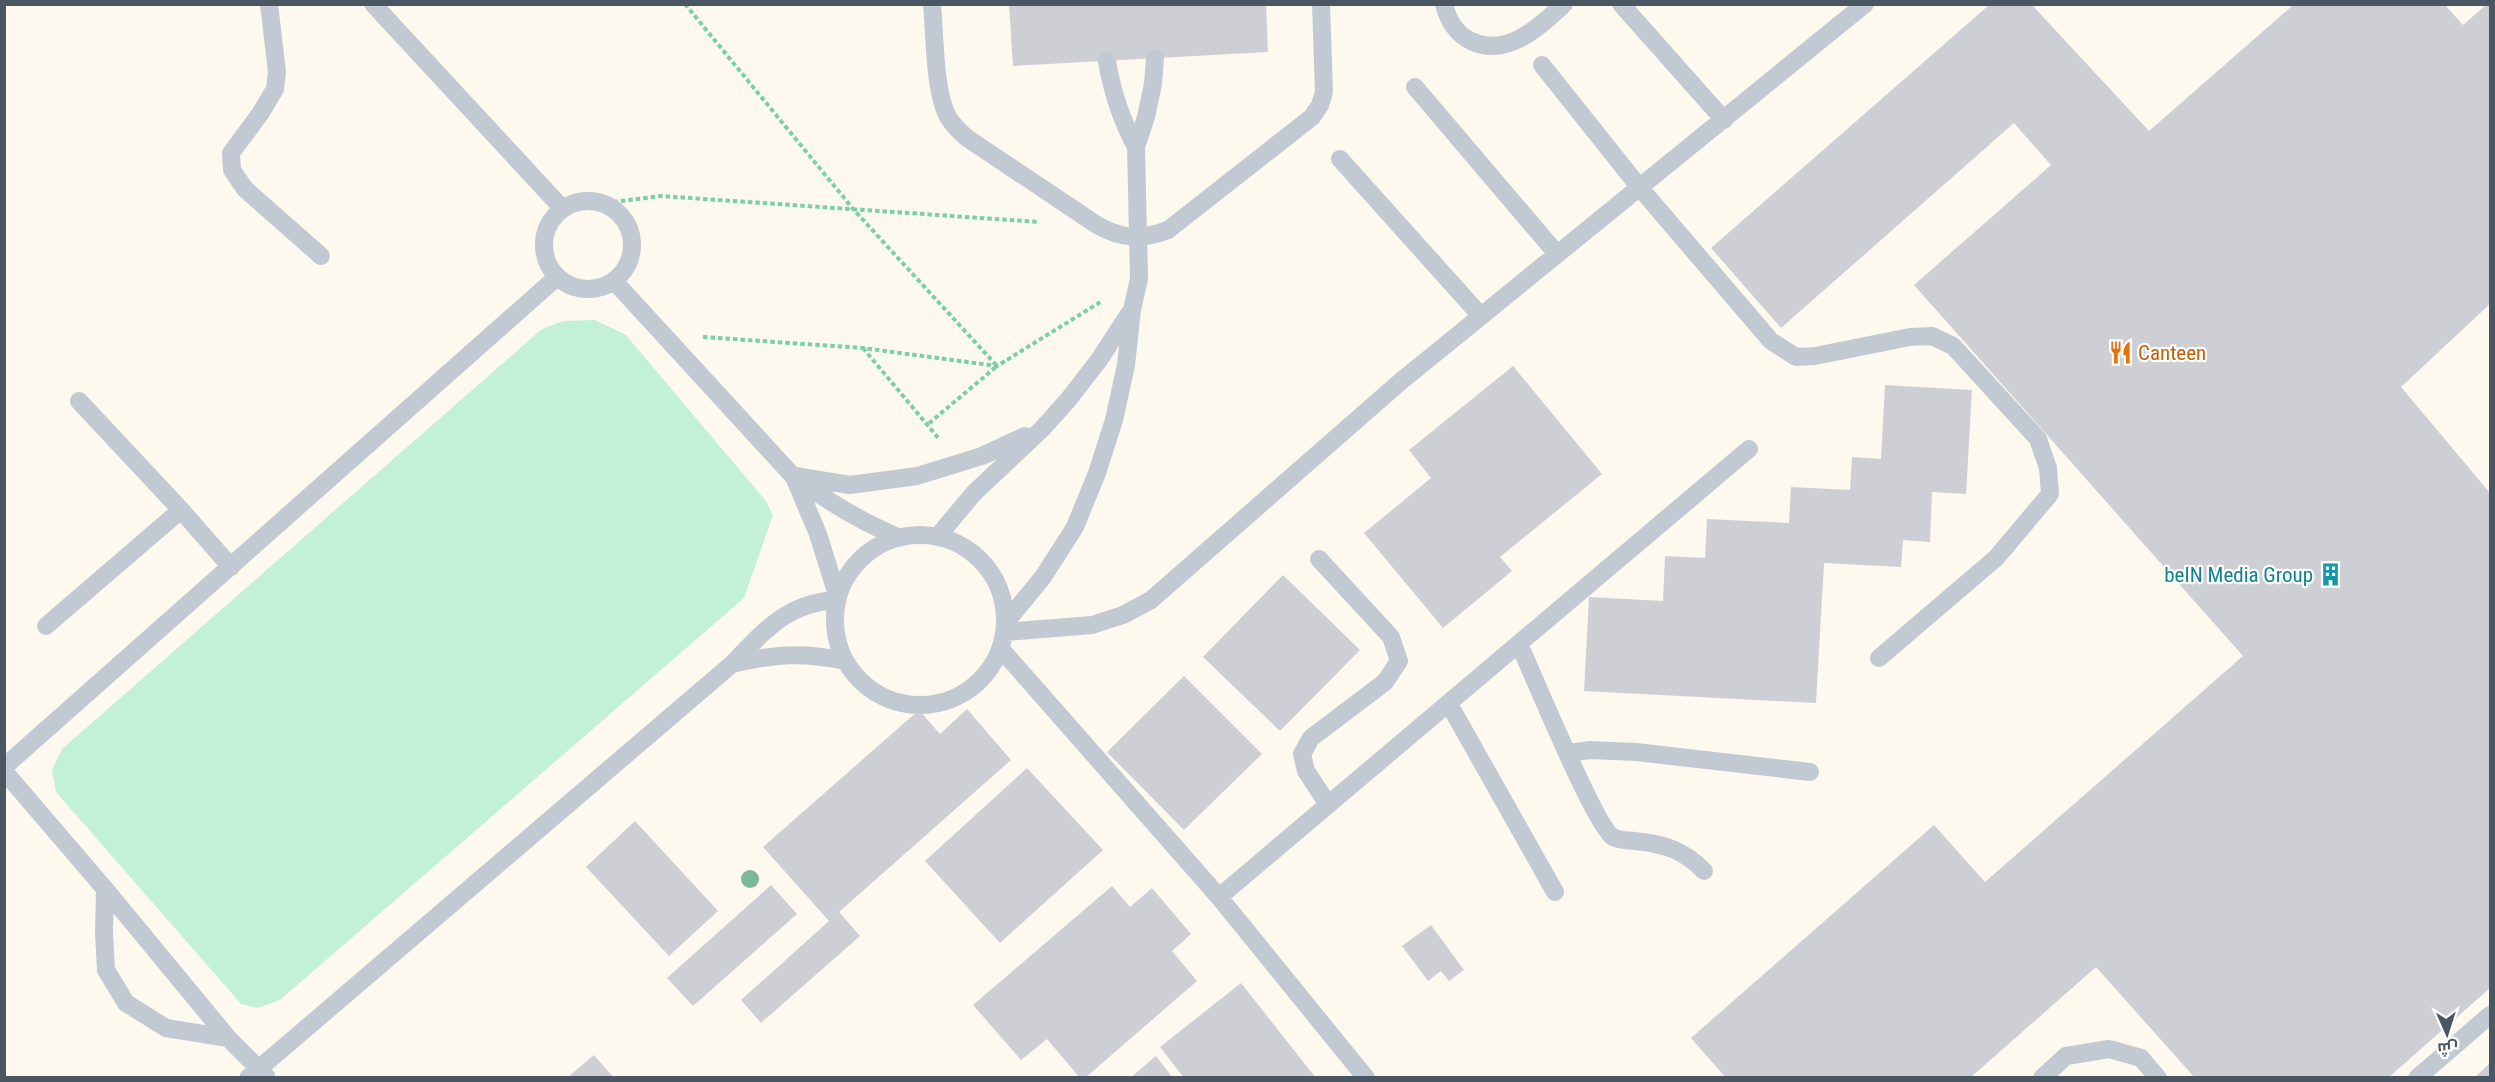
<svg xmlns="http://www.w3.org/2000/svg" width="2495" height="1082" font-family="'Roboto Condensed',Cairo,sans-serif">
	<rect width="100%" height="100%" fill="#f5f3f3"/>
	<path fill="#fdf9ef" d="M5,5h2485v1072h-2485z"/>
	<path fill="#c3f1d5" d="M595,320l31,15 140,166 7,14 -29,83 -464,402 -22,8 -17,-4 -185,-212 -4,-22 10,-21 480,-420 21,-8z"/>
	<path fill="#cdcfd5" d="M1009,4h257l2,48 -255,14z
		M2487,4h3v300l-89,83 89,106v495l-102,90h-193l-99,-111 -126,111h-244l-35,-40 243,-213 51,57 258,-226 -329,-371 137,-120 -37,-42 -233,205 -70,-80 278,-243h43l117,126 144,-126h152l18,20z
		M1513,366l89,108 -102,83 12,14 -69,57 -79,-95 67,-55 -22,-28z
		M1885,385l87,5 -6,104 -34,-2 -2,50 -27,-2 -2,27 -77,-4 -8,140 -232,-12 5,-94 74,4 2,-45 40,2 2,-39 82,4 2,-36 59,3 2,-33 29,2z
		M1283,575l77,75 -80,81 -77,-74z
		M1184,676l78,78 -78,76 -77,-78z
		M967,709l44,51 -172,152 21,24 -99,87 -20,-23 88,-79 -66,-74 156,-137 21,24z
		M1027,768l76,82 -103,93 -75,-82z
		M635,821l83,90 -49,45 -83,-89z
		M771,885l26,29 -104,92 -26,-28z
		M1112,886l18,21 22,-19 39,46 -19,17 25,30 -112,97h-5l-33,-39 -26,21 -48,-55z
		M1431,925l33,45 -15,11 -8,-10 -13,10 -26,-35z
		M1241,983l75,95h-132l-24,-31z
		M594,1055l20,23h-47z
		M1156,1056l17,22h-43z
		M2490,1063v15h-16z"/>
	<g fill="none" stroke-linecap="round" stroke-linejoin="round">
		<path stroke="#7ad0a6" stroke-width="4" stroke-dasharray="4.5 3" stroke-linecap="butt" d="M685,4l169,206 143,156 -70,59
			M606,203l55,-7 378,26
			M703,337l160,11 134,18 105,-65
			M863,348l76,91"/>
		<path stroke="#c1cad2" stroke-width="18" d="M269,4l8,68 -2,17 -15,25 -29,39 1,17 13,19 76,67
			M373,4l189,204
			M932,4c3,31 2,87 16,113 5,8 12,15 19,21l130,87c24,14 45,15 71,5l144,-113 8,-12 4,-13 -3,-88
			M1444,4c4,16 11,29 27,37 36,17 68,-14 93,-37
			M1621,4l103,116
			M1107,61c5,31 14,58 29,86
			M1542,65l98,123 131,153 25,16 19,-1 95,-19 22,-1 21,10 85,93 10,29 2,26 -54,64 -117,100
			M1415,87l142,167
			M1340,159l140,156
			M544 245a44 44 0 1 1 88 0a44 44 0 1 1-88 0Z
			M614,281l179,195c34,25 66,45 105,61
			M79,401l102,109 50,57
			M795,476l55,9 67,-9 65,-20 43,-20
			M794,477l24,57 19,61
			M835 620a85 85 0 1 1 170 0a85 85 0 1 1-170 0Z
			M938,536l36,-43 68,-64 26,-29 31,-40 30,-46
			M1319,559l72,78 8,24 -14,21 -74,56 -9,16 4,17 21,32
			M1006,622l37,-45 32,-50 22,-54 17,-53 12,-55 6,-55 7,-31 -3,-132 10,-30 7,-33 2,-26
			M46,626l135,-116
			M1005,632l87,-7 31,-10 28,-15 249,-218 465,-378
			M1519,644c13,28 77,184 94,193 7,4 15,3 22,4 29,3 49,9 69,30
			M1001,649l218,248 147,181
			M732,664c42,-10 71,-12 113,-3
			M1449,704l106,188
			M1568,753l22,-3 46,2 174,20
			M4,767l553,-490
			M4,771l101,118 -1,44 2,37 20,33 40,25 62,10
			M105,889l123,149 38,38
			M1219,897l530,-448
			M248,1078l484,-414c32,-33 55,-61 104,-64
			M2042,1078l24,-22 43,-7 32,9 17,20
			M2417,1078l73,-63"/>
	</g>
	<circle fill="#7bb799" cx="750" cy="879" r="9"/>
	<defs>
		<symbol id="restaurant-bare" viewBox="-9 -9 18 18"><path d="M-5-6h1v4h1v-4h1v4h1v-4h1v5L-1.5 .5V6h-2V.5L-5-1ZM5-6V6H3V1.5H1.5Q1.5-4 5-6Z" fill="#e8710a" stroke="#fff" stroke-width="2.5" paint-order="stroke"/></symbol>
		<symbol id="building-bare" viewBox="-9 -9 18 18"><path d="M-4-6H4V6H1V3H-1V6H-4ZM-2.5-4.3h1.7v1.8h-1.7ZM.8-4.3h1.7v1.8H.8ZM-2.5-1h1.7V.8h-1.7ZM.8-1h1.7V.8H.8Z" fill="#0f9aa8" stroke="#fff" stroke-width="2.5" paint-order="stroke"/></symbol>
	</defs>
	<g fill-rule="evenodd">
		<use href="#restaurant-bare" x="2104" y="336" width="33" height="33"/>
		<use href="#building-bare" x="2314" y="558" width="33" height="33"/>
	</g>
	<g text-anchor="middle" dominant-baseline="central" stroke-width="4.5" stroke-linejoin="round" paint-order="stroke">
		<g font-size="21" fill="#c56008" stroke="#fff" text-anchor="start">
			<text x="2138" y="353">Canteen</text>
		</g>
		<g font-size="21" fill="#0d838f" stroke="#fff" text-anchor="end">
			<text x="2313" y="575">beIN Media Group</text>
		</g>
	</g>
	<rect width="2495" height="1082" fill="none" stroke="#4a5661" stroke-width="12"/>
	<g transform="translate(2447 1034) rotate(177)" stroke="#ffffff" stroke-width="4.5" paint-order="stroke">
	<path d="M0-4.5L10 22L0 15L-10 22Z" fill="#4a5661"/>
	<text y="-9" font-size="16" font-weight="bold" text-anchor="middle" fill="#4a5661">ش</text>
	</g>
</svg>
